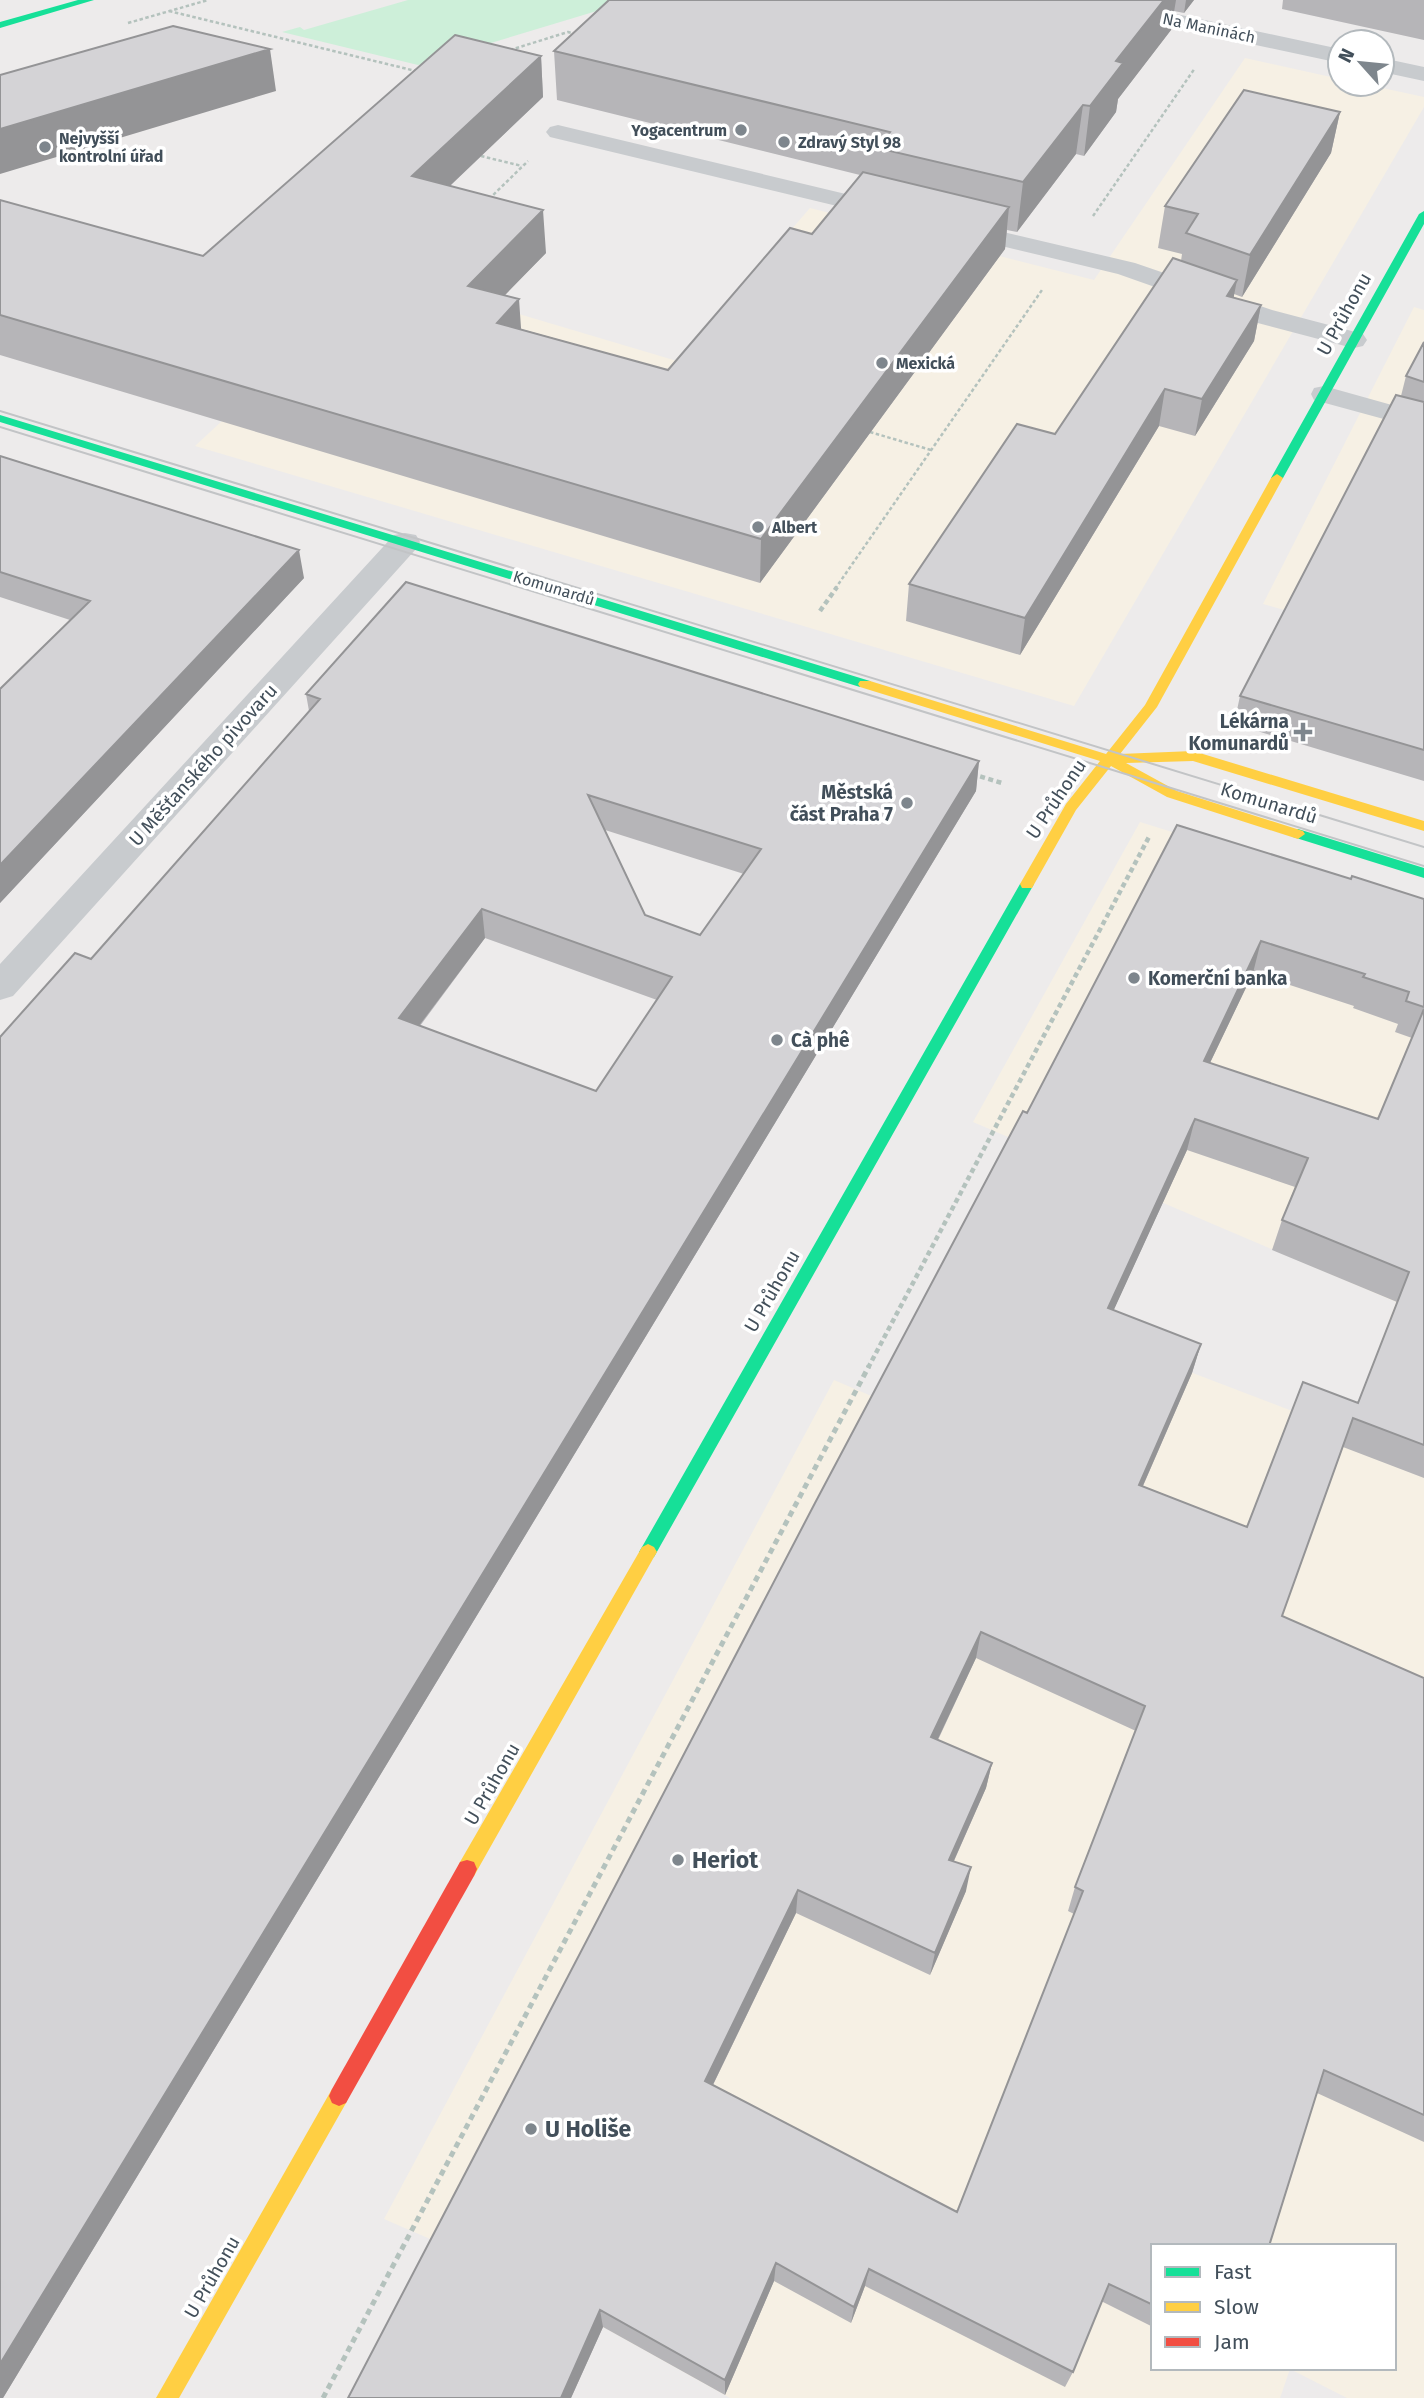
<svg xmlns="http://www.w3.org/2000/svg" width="1424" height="2398" font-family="'Fira Sans',sans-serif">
	<rect width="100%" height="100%" fill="#edebeb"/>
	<path fill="#f6f0e4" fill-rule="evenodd" d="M1245,58l95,21v5h24l60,13v10l-350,599 -879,-260 27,-25 199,-136 256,76 133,-153 284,72z
		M1414,307l10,3v339l-161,-45z
		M1140,822l284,88v1488h-77l-57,-29 -10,29h-550l-127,-71 -159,-82 -60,-26 450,-839 49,21 252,-50 212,81 49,-130 -423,-180zM1153,2246h241v122h-241z"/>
	<path fill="#cdefd9" d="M408,0h209l-7,7 -192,58 -136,-33 18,-5 4,3z"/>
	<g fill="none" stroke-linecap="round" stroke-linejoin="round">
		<path stroke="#b4c2bd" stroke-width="2.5" stroke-dasharray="3.5 2.5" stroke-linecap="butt" d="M169,11l251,61
			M128,23l80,-23
			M510,50l58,-18 11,3
			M481,156l41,10
			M489,199l39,-38
			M1093,216l102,-148
			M870,432l61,18
			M835,589l207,-299"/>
		<path stroke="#b4c2bd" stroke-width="4.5" stroke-dasharray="5 3.5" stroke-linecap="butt" d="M820,611l17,-24
			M972,774l30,9
			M868,1368l282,-533"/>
		<path stroke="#b4c2bd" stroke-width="5" stroke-dasharray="6 4.5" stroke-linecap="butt" d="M323,2398l546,-1032"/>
		<path fill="#c8cbce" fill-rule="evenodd" d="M558,125l338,81 3,5 -3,5 -9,2 -337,-81 -4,-5 4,-5z
			M957,221l178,42 137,47 91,24 4,6 -4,6 -9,2 -9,-2 -91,-24 -136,-48 -170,-41 -3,-5 3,-5z
			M1324,386l100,28v16l-110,-30 -3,-6 3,-6z"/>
		<path fill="#c8cbce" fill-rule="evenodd" d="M1066,0h45l229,49v14l-262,-56 -8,-2z
			M1382,58l42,9v14l-42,-9z
			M405,533l11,2 4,7 -4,7 -403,447 -13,4v-36l394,-429z"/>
		<path fill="#16e098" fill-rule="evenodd" d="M78,0h16l-94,28v-6z
			M1424,211v13l-141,254 -6,4 -4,-1 -2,-3 148,-264z
			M0,415l870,266 2,3 -2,3h-10l-860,-265z
			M1298,829l126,39v10l-131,-41 -2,-3z
			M1027,879l7,5 -380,673 -6,3 -6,-3 -3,-5 3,-5 378,-663z"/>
		<path fill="#ffcf43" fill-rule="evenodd" d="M1277,474l6,4 -126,229 -37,47 73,-3 231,70v10l-231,-70 -67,2 51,28 126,40 2,3 -7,5 -131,-42 -56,-31 -35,44 -44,78h-10l-2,-4 46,-80 34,-43 -240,-74 -2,-3 2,-3h10l236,73 39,-49 126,-227z
			M648,1544l6,3 3,5 -3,5 -180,319 -7,2 -7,-2 -3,-7 3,-7 182,-315z
			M339,2086l7,3 3,7 -3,7 -167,295h-23l176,-309z"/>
		<path fill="#f24e42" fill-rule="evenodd" d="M467,1860l7,2 3,7 -3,7 -128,227 -7,3 -7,-3 -3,-7 3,-7 128,-227z"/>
		<path stroke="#c2c4c6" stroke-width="2" d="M0,411l1424,436
			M0,427l1424,439"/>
	</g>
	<path fill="#b6b5b8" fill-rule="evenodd" d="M609,0h585l-10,13 -10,-2 -3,19 -53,69 -2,13 -32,44 -8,-2 -59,78 -10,-2 -2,19 -245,334 -760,-228v-155l203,56 338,-200 2,41 -93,89 96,67 -42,42 17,34 147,41 144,-136 48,-59 -303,-75 -3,-49z
		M1283,0h141v40l-142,-31z
		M1340,112l-9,41 -89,144 -8,-3v4l27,7 -7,36 -59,95 -36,-10 -139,229 -114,-34 3,-37 146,-150 126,-173 1,-7 -24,-6 7,-42z
		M1424,342v439l-190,-57 6,-28 161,-300 5,-20z
		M0,456l304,122 -304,325v-214l70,-69 -70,-23z
		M306,694l673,67 -3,30 -973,1607h-3l91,-1439 218,-248zM605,830l139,44 -44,61 -55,-20zM485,938l172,62 -61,91 -176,-65z
		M1177,825l174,54 73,20v579l-81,-31 -61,169 142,62v464l-107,-49 -164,153v81l-52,-26 -28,71 -8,15 -200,-101 -14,37 -77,-42 -49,114 -122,-68 -32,71h-223l679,-1285zM1253,973l101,33 -1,2 45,16 -3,8 17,6 -34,81 -168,-56zM1187,1150l108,37 -13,33 -10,30 125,52 -39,101 -111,124 -104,-41 49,-113 9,-29 -88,-33zM976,1658l160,73 -61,156 -7,24 6,3 -117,298 -244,-127 83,-172 134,62 36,-84 -12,-30 32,-73 6,-25 -54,-23z"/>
	<path fill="#949496" d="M1164,0h12l-5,30 -53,69 -2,13 -32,44 6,-50 26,-45z
		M1186,0h8l-10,13z
		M270,49l6,42 -276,83v-45z
		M541,56l2,41 -127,121 -4,-42z
		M1083,105l-7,49 -59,78 6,-50z
		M1340,112l-9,41 -89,144 8,-42z
		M1009,207l-4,42 -245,334 1,-44z
		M543,210l3,43 -74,76 -4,-43z
		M1237,280l-7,36 -3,-20z
		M519,299l3,43 -25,-19z
		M1261,305l-7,36 -59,95 7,-37z
		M1165,389l-6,37 -139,229 5,-37z
		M299,550l5,28 -304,325v-38z
		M979,761l-3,30 -973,1607h-3v-34z
		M482,909l3,29 -82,109 -4,-29z
		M1261,941l-8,32 -57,119 8,-31z
		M1195,1119l-8,31 -86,188 7,-30z
		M1201,1344l-9,29 -61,140 8,-28z
		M981,1632l-5,26 -49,104 4,-25z
		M992,1763l-6,25 -42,95 5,-23z
		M971,1867l-5,24 -36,84 5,-22z
		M798,1890l-2,23 -91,188v-20z
		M776,2263l-2,18 -49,114v-15z
		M869,2269l-4,17 -14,37 3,-16z
		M600,2310l3,17 -32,71h-10z"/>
	<path fill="#d4d3d6" stroke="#949496" stroke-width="2" fill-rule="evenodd" d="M609,0h555l-48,61 7,2 -33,43 -7,-1 -60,77 -146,-34 13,-16 -336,-81z
		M173,26l97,23 -270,80v-54z
		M455,35l86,21 -129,120 131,34 -75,76 51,13 -22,24 171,47 122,-142 22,6 51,-62 146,35 -248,332 -761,-224v-115l203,56z
		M1244,90l96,22 -90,143 -64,-22 12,-19 -33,-8z
		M1173,258l64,22 -10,16 34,9 -59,94 -37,-10 -140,229 -116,-34 108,-160 38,10z
		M1424,342v40l-18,-6z
		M1396,395l28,7v348l-184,-54z
		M0,456l299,94 -299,315v-176l90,-88 -90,-29z
		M406,582l573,179 -979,1603v-1327l75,-84 16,6 229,-260 -14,-5zM588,795l173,54 -61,86 -55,-20zM482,909l190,68 -76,114 -197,-73z
		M1177,825l174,54 1,-3 72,23v108l-18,-6 3,-9 -46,-15 2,-3 -104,-33 -57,120 174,58 46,-110v436l-71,-27 -71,198 142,62v437l-100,-45 -55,176h-116v59l-44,-21 -36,88 -204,-103 -15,38 -78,-44 -51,117 -125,-70 -39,88h-213l467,-895 208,-392 4,2zM1195,1119l113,39 -26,62 127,52 -51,131 -55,-21 -56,145 -108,-42 62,-141 -93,-36zM981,1632l164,74 -70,181 8,4 -126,321 -252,-131 93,-191 137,63 36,-86 -22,-7 43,-97 -61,-26z"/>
	<g fill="#7e868d" stroke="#fff" stroke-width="2.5">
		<circle cx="741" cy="130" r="7"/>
		<circle cx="784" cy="142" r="7"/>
		<circle cx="45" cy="147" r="7"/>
		<circle cx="882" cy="363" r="7"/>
		<circle cx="758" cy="527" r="7"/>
		<path d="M1299.5 721.5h7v7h7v7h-7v7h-7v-7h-7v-7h7z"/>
		<circle cx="907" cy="803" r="7"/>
		<circle cx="1134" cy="978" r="7"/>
		<circle cx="777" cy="1040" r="7"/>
		<circle cx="678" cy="1860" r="7"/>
		<circle cx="531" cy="2129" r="7"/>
	</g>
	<g text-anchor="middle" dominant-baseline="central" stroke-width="7" stroke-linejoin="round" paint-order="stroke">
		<g font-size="16" fill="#424f5a" stroke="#fff">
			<text transform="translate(1209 28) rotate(12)">Na Maninách</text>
			<text transform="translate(554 588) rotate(17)">Komunardů</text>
		</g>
		<g font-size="16" font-weight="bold" fill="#424f5a" stroke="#fff" text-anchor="start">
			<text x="727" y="130" text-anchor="end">Yogacentrum</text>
			<text x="59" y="138">Nejvyšší<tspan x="59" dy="18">kontrolní úřad</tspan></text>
			<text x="798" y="142">Zdravý Styl 98</text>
			<text x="896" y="363">Mexická</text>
			<text x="772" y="527">Albert</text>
		</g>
		<g font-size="19" fill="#424f5a" stroke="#fff">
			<text transform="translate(1344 314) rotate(-61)">U Průhonu</text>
			<text transform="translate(203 765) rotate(-48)">U Měšťanského pivovaru</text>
			<text transform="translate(1056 799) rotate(-56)">U Průhonu</text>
			<text transform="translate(1269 803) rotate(17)">Komunardů</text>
			<text transform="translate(772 1291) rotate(-60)">U Průhonu</text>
			<text transform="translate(492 1784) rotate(-60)">U Průhonu</text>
			<text transform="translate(212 2277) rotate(-60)">U Průhonu</text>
		</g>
		<g font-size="19" font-weight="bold" fill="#424f5a" stroke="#fff" text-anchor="end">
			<text x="1289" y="721">Lékárna<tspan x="1289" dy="22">Komunardů</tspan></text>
			<text x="893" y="792">Městská<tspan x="893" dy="22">část Praha 7</tspan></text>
			<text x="1148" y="978" text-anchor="start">Komerční banka</text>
			<text x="791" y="1040" text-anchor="start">Cà phê</text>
		</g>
		<g font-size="23" font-weight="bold" fill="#424f5a" stroke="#fff" text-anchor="start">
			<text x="692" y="1860">Heriot</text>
			<text x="545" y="2129">U Holiše</text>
		</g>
	</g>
	<rect x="1151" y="2244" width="245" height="126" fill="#ffffff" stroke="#b3b9bd" stroke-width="2"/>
	<rect x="1165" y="2267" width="35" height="10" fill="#16e098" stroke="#b3b9bd" stroke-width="2"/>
	<text x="1214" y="2279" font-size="21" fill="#424f5a">Fast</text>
	<rect x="1165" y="2302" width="35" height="10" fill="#ffcf43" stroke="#b3b9bd" stroke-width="2"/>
	<text x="1214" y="2314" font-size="21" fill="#424f5a">Slow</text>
	<rect x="1165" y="2337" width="35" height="10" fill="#f24e42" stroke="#b3b9bd" stroke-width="2"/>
	<text x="1214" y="2349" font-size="21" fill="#424f5a">Jam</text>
	<g transform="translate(1361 63) rotate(297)"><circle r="33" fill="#ffffff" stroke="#b3b9bd" stroke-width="2"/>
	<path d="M0-5L12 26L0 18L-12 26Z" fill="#7e868d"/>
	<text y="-10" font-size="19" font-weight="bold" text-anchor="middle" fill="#424f5a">N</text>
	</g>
</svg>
